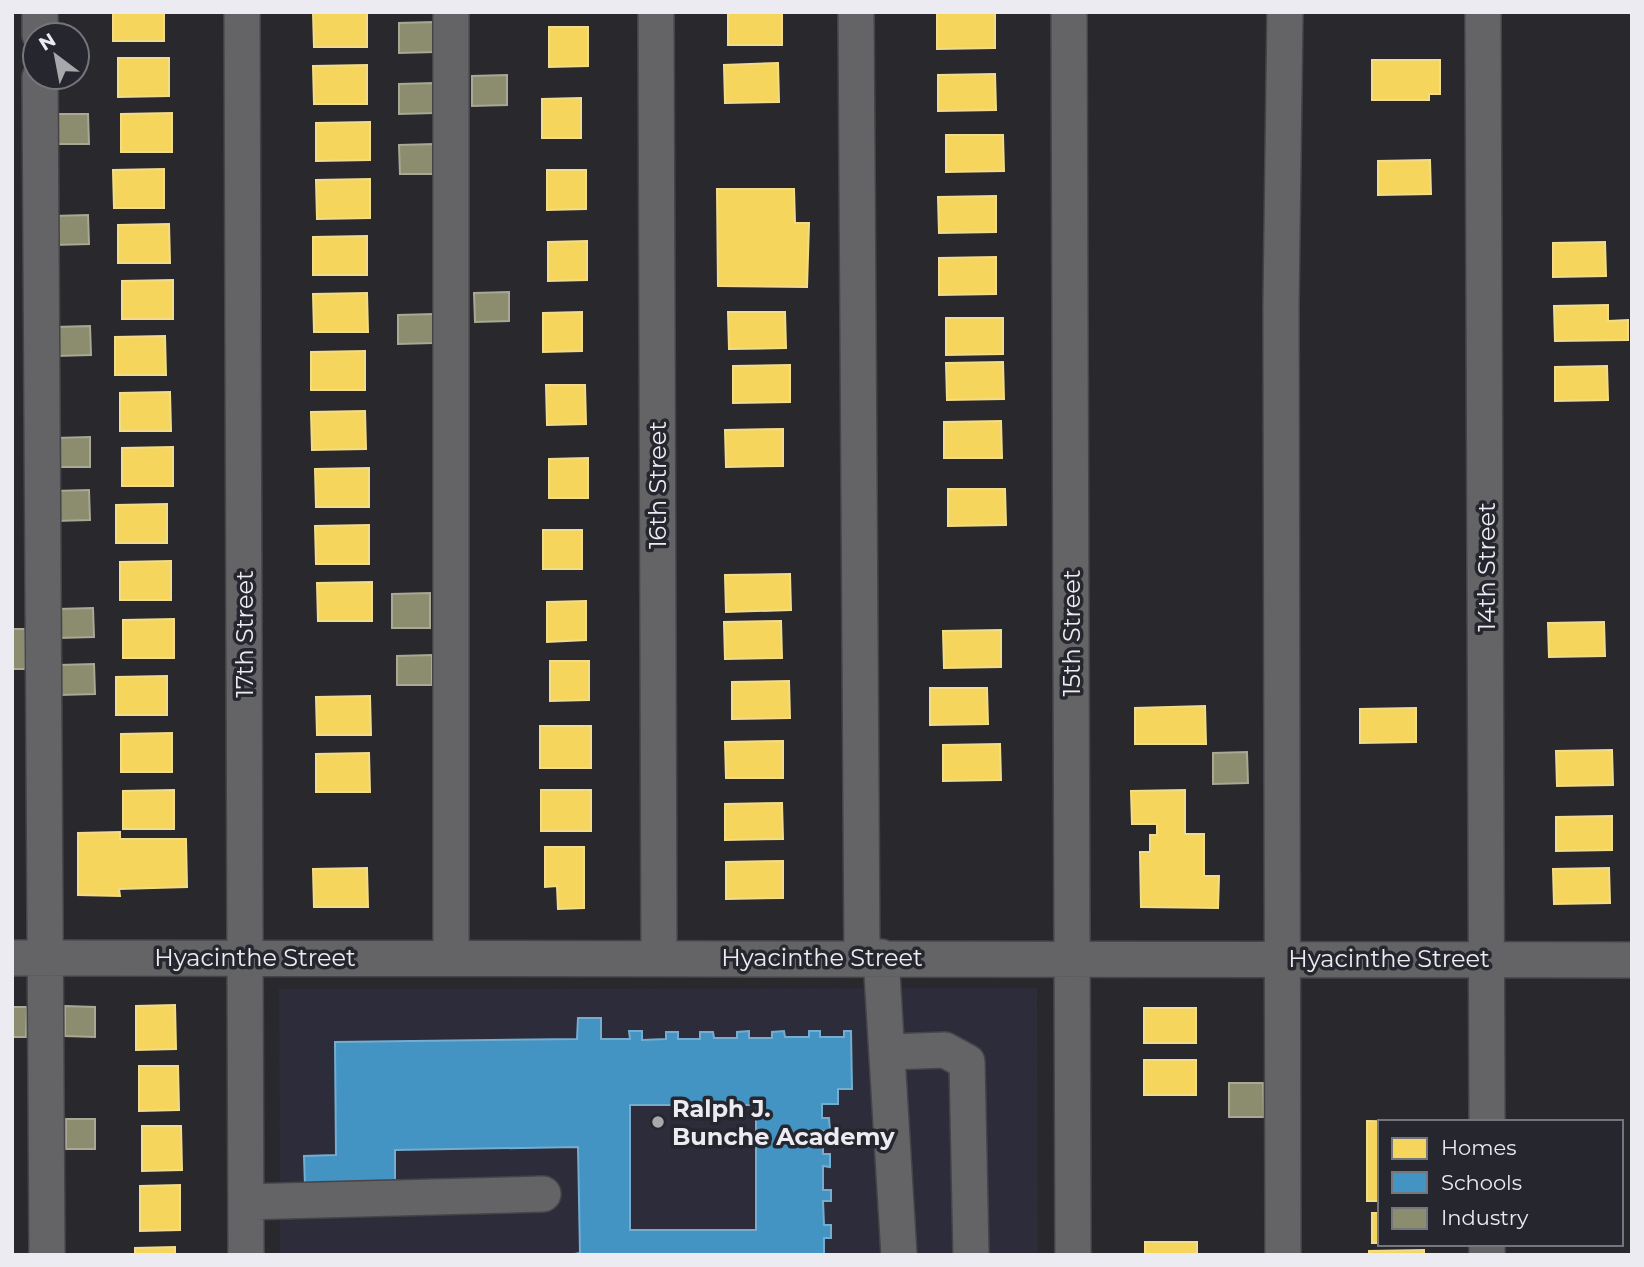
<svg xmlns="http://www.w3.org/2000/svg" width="1644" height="1267" font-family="Montserrat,sans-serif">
	<rect width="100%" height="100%" fill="#28282d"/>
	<path fill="#2c2c3a" d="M1037,988l1,267h-758l-1,-266z"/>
	<path fill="#f6d55c" stroke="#f3dc89" stroke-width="2" d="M113,12h51v29h-51z
		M313,12h54v35h-53z
		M728,12h54v33h-54z
		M995,12v36l-58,1v-36z
		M549,27h39v39l-39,1z
		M118,58h51v38l-51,1z
		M1372,60h68v34h-11v6h-57z
		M778,63l1,39 -54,1 -1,-38z
		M367,65v39h-53l-1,-38z
		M995,74l1,36 -58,1v-36z
		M581,98v40h-39v-39z
		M172,113v39h-51v-38z
		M370,122v38l-54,1v-38z
		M946,135h57l1,36 -58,1z
		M1430,160l1,34 -53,1v-34z
		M164,169v39h-50l-1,-38z
		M547,170h39v39l-39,1z
		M370,179v39l-53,1 -1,-39z
		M717,189h77l1,34h14l-2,64 -89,-1z
		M996,196v36l-57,1 -1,-36z
		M169,224l1,39h-52v-38z
		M367,236v39h-54v-38z
		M587,241v39l-39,1v-39z
		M1605,242l1,34 -53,1v-34z
		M996,257v37l-57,1v-37z
		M173,280v39h-51v-38z
		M367,293l1,39h-54l-1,-38z
		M1608,305v16l20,-1v20l-73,1 -1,-35z
		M582,312v39l-39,1v-39z
		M728,312h57l1,36 -57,1z
		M946,318h57v36l-57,1z
		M165,336l1,39h-51v-38z
		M365,351v39h-54v-38z
		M1003,362l1,37 -57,1 -1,-37z
		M790,365v37l-57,1v-37z
		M1607,366l1,34 -53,1v-34z
		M546,385h39l1,39 -39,1z
		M170,392l1,39h-51v-38z
		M365,411l1,38 -54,1 -1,-38z
		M1001,421l1,37h-58v-36z
		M783,429v37l-57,1 -1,-37z
		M173,447v39h-51v-38z
		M588,458v40h-39v-39z
		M369,468v39h-53l-1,-38z
		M948,489h57l1,36 -58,1z
		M167,504v39h-51v-38z
		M369,525v39h-53l-1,-38z
		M543,530h39v39h-39z
		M171,561v39h-51v-38z
		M790,574l1,36 -65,2 -1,-37z
		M372,582v39h-54l-1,-38z
		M586,601v39l-39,2v-40z
		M174,619v39h-51v-38z
		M781,621l1,37 -57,1 -1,-37z
		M1604,622l1,34 -56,1 -1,-34z
		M1001,630v37l-57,1 -1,-37z
		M550,661h39v39l-39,1z
		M167,676v39h-51v-38z
		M789,681l1,37 -58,1v-37z
		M930,688h57l1,36 -58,1z
		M370,696l1,39h-54l-1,-38z
		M1205,706l1,38h-71v-36z
		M1416,708v34l-56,1v-34z
		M540,726h51v42h-51z
		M172,733v39h-51v-38z
		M783,741v37h-57l-1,-36z
		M1000,744l1,36 -58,1v-36z
		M1612,750l1,35 -56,1 -1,-35z
		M369,753l1,39h-54v-38z
		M174,790v39h-51v-38z
		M541,790h50v41h-50z
		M1185,790v44h19v42h15l-1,32 -77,-1 -1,-55h10v-17h7v-11h-25l-1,-33z
		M782,803l1,36 -58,1v-36z
		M1612,816v34l-56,1v-34z
		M120,832v7h66l1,48 -68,2 1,7 -42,-1v-62z
		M545,847h39v61l-26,1 -1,-23 -12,1z
		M783,861v37l-57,1v-37z
		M367,868l1,39h-54l-1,-38z
		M1609,868l1,35 -56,1 -1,-35z
		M175,1005l1,44 -40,1v-44z
		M1144,1008h52v35h-52z
		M1144,1060h52v35h-52z
		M139,1066h39l1,44 -40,1z
		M1367,1121l54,1h-41v79h-13z
		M142,1126h39l1,44 -40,1z
		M180,1185v45l-40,1v-45z
		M1372,1213h8v30h-8z
		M1145,1242h52v13h-52z
		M175,1247v8h-40v-7z
		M1424,1250v5h-55v-4z"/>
	<path fill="#4393c3" stroke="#75add1" stroke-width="2" fill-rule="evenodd" d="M578,1018h23v21h29l-1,-8h13v9l24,-1v-7h12v7h22v-7h13l1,6h23v-6l12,-1v7h23v-6l12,-1 1,6h24v-6h11v6h24v-6h7l1,58h-14v15h-16v14h7l1,13h-7v23h7v13l-7,-1v24h8v11h-8l1,24h7v13h-7v17h-255l11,-2 -2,-106 -183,3v35l-90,1 -1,-30 32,-1 -1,-113 242,-3zM630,1105h126v125h-126z"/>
	<path fill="#8c8c6e" stroke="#a8a895" stroke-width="2" d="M434,22l1,30 -36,1v-30z
		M507,75v30l-35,1v-30z
		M434,83v30l-35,1v-30z
		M53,114h35l1,30h-35z
		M434,144l1,30h-35l-1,-29z
		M88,215l1,29 -35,1 -1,-29z
		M509,292v29l-34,1 -1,-29z
		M433,314v29l-35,1v-29z
		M90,326l1,29 -35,1 -1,-29z
		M90,437v30h-35v-29z
		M89,490l1,30 -36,1v-30z
		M430,593v35h-38v-34z
		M93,608l1,29 -35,1 -1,-29z
		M12,629h13v40h-13z
		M432,655v30h-35v-29z
		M94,664l1,30 -35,1 -1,-30z
		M1247,752l1,31 -35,1v-31z
		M65,1006l30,1v30l-30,-1z
		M12,1007h15l-1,30h-14z
		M1229,1083h34l1,34h-35z
		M66,1119h29v30h-29z"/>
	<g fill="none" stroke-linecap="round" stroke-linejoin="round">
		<defs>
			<path id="minor" d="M40,12v23
				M242,12l4,1243
				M656,12l3,945
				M856,12l6,946
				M1069,12l4,1243
				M1483,12l4,1110
				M40,77l7,1178
				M451,957v-945
				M881,957l18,298
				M12,958l1620,2
				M889,1052l56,-2 22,12 4,193
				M246,1202l297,-8
				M1487,1244v11
				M1283,1255l-2,-949 4,-294"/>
		</defs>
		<use href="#minor" stroke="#454549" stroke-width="38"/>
		<use href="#minor" stroke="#646467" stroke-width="35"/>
	</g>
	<circle fill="#a7a7ac" stroke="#26262f" stroke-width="2.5" cx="658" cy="1122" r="7"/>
	<g text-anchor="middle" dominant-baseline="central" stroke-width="7" stroke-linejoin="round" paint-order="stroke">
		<g font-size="24" fill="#ebebf1" stroke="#26262f">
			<text transform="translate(657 485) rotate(-90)">16th Street</text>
			<text transform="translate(1486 567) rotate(-90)">14th Street</text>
			<text transform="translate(1071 633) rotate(-90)">15th Street</text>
			<text transform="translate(244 634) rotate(-90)">17th Street</text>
			<text x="255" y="957">Hyacinthe Street</text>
			<text x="822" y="957">Hyacinthe Street</text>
			<text x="1389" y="958">Hyacinthe Street</text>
		</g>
		<g font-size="24" font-weight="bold" fill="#ebebf1" stroke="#26262f" text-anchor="start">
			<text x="672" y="1108">Ralph J.<tspan x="672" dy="28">Bunche Academy</tspan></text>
		</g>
	</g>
	<rect width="1644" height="1267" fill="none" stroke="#ebebf1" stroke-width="28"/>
	<rect x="1378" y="1120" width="245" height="126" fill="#26262f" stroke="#75757d" stroke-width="2"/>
	<rect x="1392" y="1138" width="35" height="21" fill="#f6d55c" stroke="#75757d" stroke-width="2"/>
	<text x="1441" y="1155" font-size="21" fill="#ebebf1">Homes</text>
	<rect x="1392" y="1172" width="35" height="21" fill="#4393c3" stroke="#75757d" stroke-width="2"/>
	<text x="1441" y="1190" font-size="21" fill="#ebebf1">Schools</text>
	<rect x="1392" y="1208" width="35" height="21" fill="#8c8c6e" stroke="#75757d" stroke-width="2"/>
	<text x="1441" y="1225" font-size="21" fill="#ebebf1">Industry</text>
	<g transform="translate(56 56) rotate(328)"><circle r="33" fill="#26262f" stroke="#75757d" stroke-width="2"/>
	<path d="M0-5L12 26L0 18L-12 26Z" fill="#a7a7ac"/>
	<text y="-10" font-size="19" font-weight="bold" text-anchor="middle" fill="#ebebf1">N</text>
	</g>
</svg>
